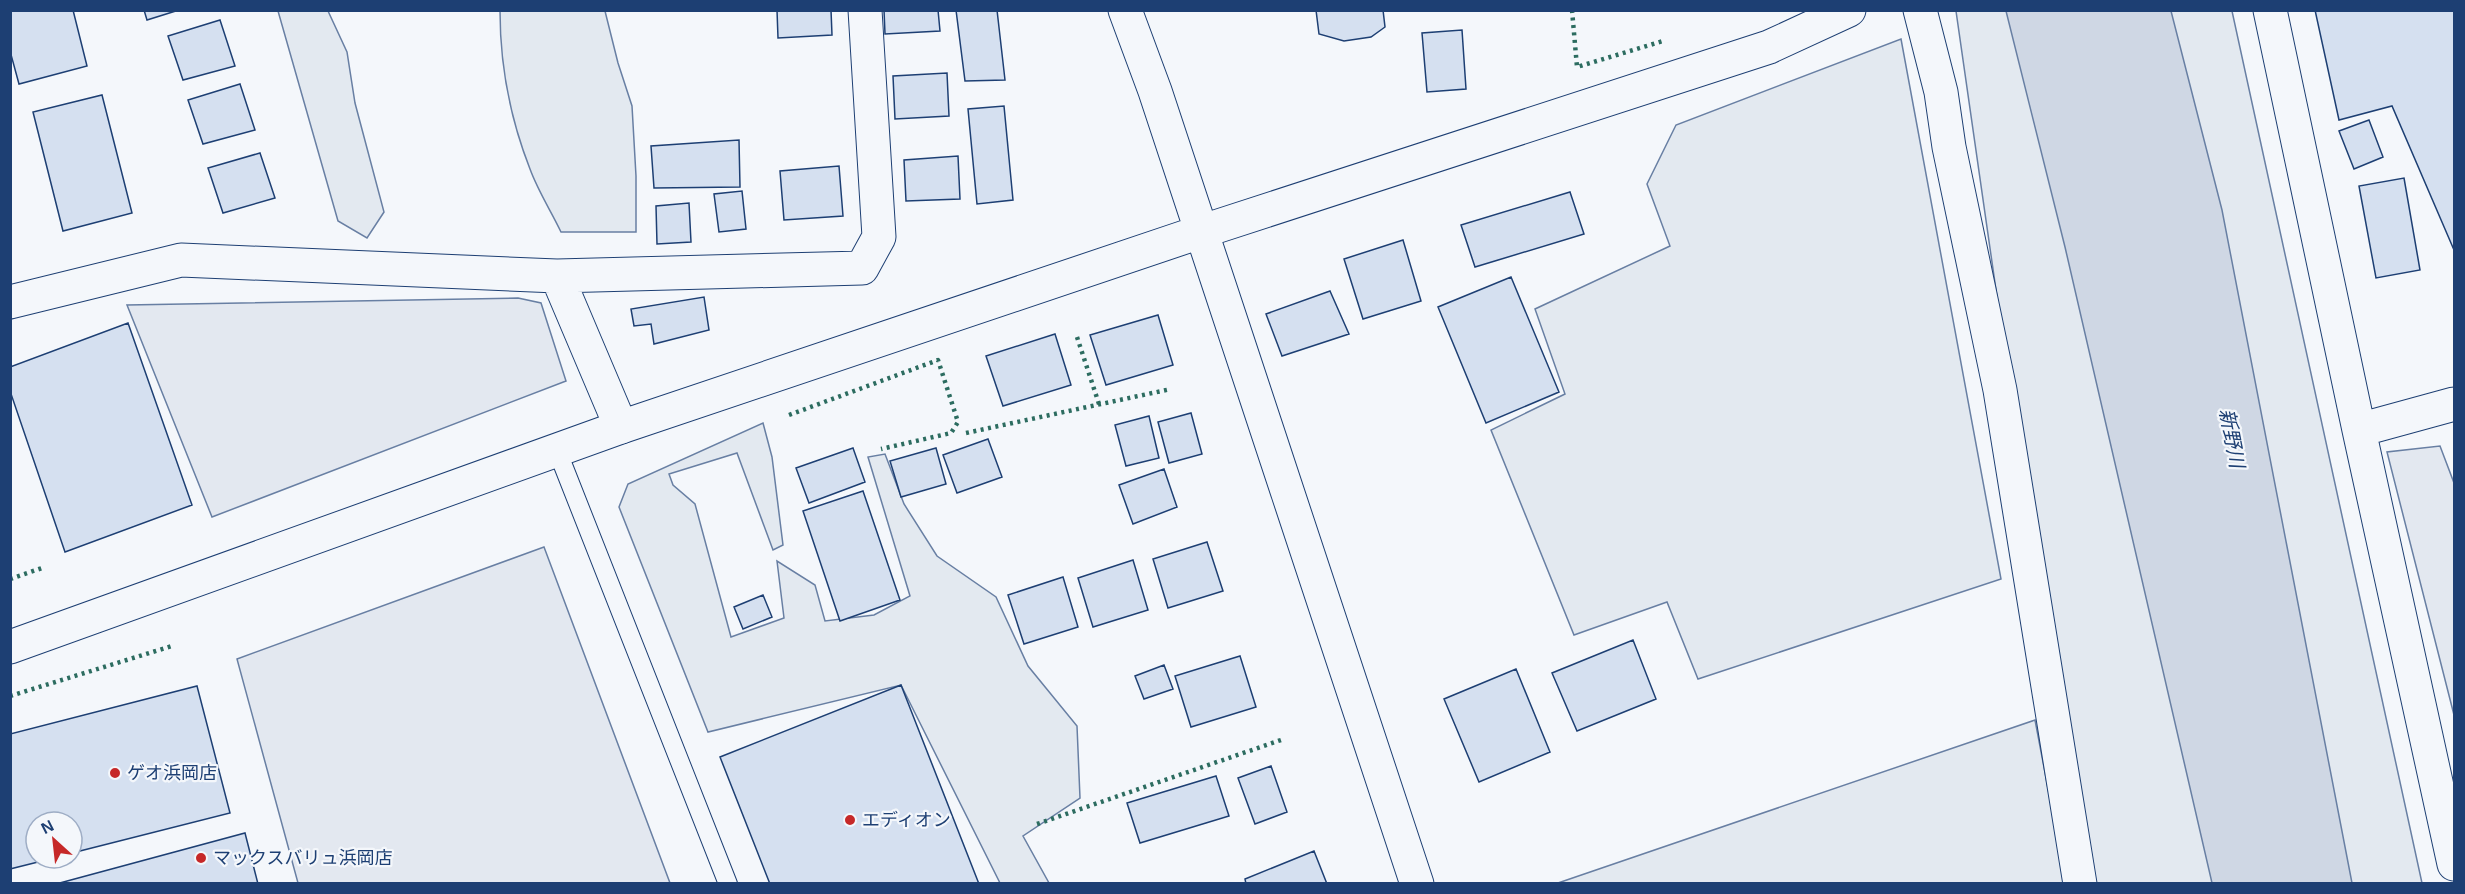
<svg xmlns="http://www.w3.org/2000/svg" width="2465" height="894" font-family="Arial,'Noto Sans JP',sans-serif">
	<rect width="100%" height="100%" fill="#f4f7fb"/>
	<path fill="#e3e9f0" stroke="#687fa3" stroke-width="1.5" d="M278,11h50l19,41 8,51 29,109 -17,26 -29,-17z
		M500,11h105l13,52 14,43 4,70v56h-75c-10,-21 -23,-41 -31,-63 -20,-51 -30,-103 -30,-158z
		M1956,11h276l190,872h-341z
		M1901,39l100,540 -303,100 -31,-77 -93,33 -83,-205 74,-36 -30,-85 135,-63 -23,-62 29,-59z
		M763,423l9,34 11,88 -10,5 -36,-97 -68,21 4,11 22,19 36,133 53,-19 -7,-57 38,24 10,36 49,-6 36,-19 -42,-139 17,-3 19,50 33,52 59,41 32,69 49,60 3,72 -57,38 26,47h-49l-99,-198 -193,47 -89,-225 9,-23z
		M2035,720l31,163 -511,1z"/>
	<path fill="#e3e8f0" stroke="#687fa3" stroke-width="1.5" d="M518,298l23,5 25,78 -354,136 -85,-212z
		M2440,446l14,37v232l-67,-263z
		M544,547l126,336h-372l-61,-224z"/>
	<path fill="#cfd7e4" stroke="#687fa3" stroke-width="1.5" d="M2006,11h165l51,199 130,673h-140l-147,-636z"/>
	<path fill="#d5e0f0" stroke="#1d3f73" stroke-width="1.5" d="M10,10h63l14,56 -68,18 -9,-33z
		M144,10h35l-32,10z
		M777,10h54l1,25 -54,3z
		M884,10h54l2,21 -55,3z
		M956,10h41l8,70 -40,1z
		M1316,10h67l2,17 -14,10 -27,4 -25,-7z
		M2315,10h139v240l-62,-144 -53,14z
		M220,20l15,46 -52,14 -15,-44z
		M1462,30l4,59 -39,3 -5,-59z
		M947,73l2,43 -54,3 -2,-43z
		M240,84l15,46 -52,14 -15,-44z
		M102,95l30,118 -69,18 -30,-119z
		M1004,106l9,94 -36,4 -9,-95z
		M2369,120l14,37 -29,12 -15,-38z
		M739,140l1,47 -86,1 -3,-42z
		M260,153l15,45 -52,15 -15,-45z
		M958,156l2,43 -54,2 -2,-41z
		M839,166l4,50 -59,4 -4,-49z
		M2404,178l16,92 -44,8 -17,-92z
		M742,191l4,38 -27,3 -5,-38z
		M1570,192l14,42 -109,33 -14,-42z
		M689,203l2,39 -34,2 -1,-38z
		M1403,240l18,61 -58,18 -19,-60z
		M1511,277l48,115 -73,31 -48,-116z
		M1330,291l19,43 -67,22 -16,-42z
		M704,297l5,33 -55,14 -3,-20 -17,2 -3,-17z
		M1158,315l15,50 -67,20 -16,-50z
		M128,323l64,182 -127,47 -55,-161v-24z
		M1055,334l16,51 -68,21 -17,-50z
		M1191,413l11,41 -33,9 -11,-41z
		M1149,416l10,42 -33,8 -11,-41z
		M988,439l14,38 -45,16 -14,-38z
		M853,448l12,34 -56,21 -13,-35z
		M936,448l10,36 -45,13 -11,-36z
		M1164,469l13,38 -44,17 -14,-39z
		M863,491l37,109 -60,21 -37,-110z
		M1207,542l16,49 -55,17 -15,-49z
		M1133,560l15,50 -55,17 -15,-49z
		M1063,577l15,50 -54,17 -16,-49z
		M763,595l9,22 -29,12 -9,-22z
		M1633,640l23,59 -79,32 -25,-58z
		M1240,656l16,51 -65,20 -16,-51z
		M1164,665l9,24 -29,10 -9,-23z
		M1516,669l34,83 -71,30 -35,-83z
		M901,685l78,199h-209l-50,-127z
		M197,686l33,127 -158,40v-31h-36v36h18l-44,11v-135z
		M1271,766l16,46 -32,12 -17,-46z
		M1216,776l13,40 -89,27 -13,-40z
		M245,833l13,51h-202z
		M1314,851l13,33h-81l-1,-5z"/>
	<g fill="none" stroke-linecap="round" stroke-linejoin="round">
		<defs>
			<path id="lane" d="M557,450l171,434"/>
			<path id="street" d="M1920,10l21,82 8,55 51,243 80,494
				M2270,10l89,420 95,434
				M557,276l305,-8 17,-31 -14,-227
				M10,302l171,-42 376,16 64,151
				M2359,430l95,-26"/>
			<path id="secondary" d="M1125,10l30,81 262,793
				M10,647l611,-220 579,-195 569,-185 80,-37"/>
		</defs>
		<use href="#lane" stroke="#1d3f73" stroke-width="20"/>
		<use href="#street" stroke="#1d3f73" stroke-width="35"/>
		<use href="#secondary" stroke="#1d3f73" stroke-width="35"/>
		<use href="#lane" stroke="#f4f7fb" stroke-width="18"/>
		<use href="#street" stroke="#f4f7fb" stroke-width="33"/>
		<use href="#secondary" stroke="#f4f7fb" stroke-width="33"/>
		<path stroke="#2c6c60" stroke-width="4.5" stroke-dasharray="3 4.5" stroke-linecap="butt" d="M1572,10l5,57 86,-26
			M1077,337l22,67
			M789,415l149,-55 20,62 -7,11 -70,16
			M966,433l205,-44
			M10,579l32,-11
			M10,696l162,-50
			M1037,824l244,-84"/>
	</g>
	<g fill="#c62828" stroke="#f4f7fb" stroke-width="2">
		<circle cx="115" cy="773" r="6"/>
		<circle cx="850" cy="820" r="6"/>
		<circle cx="201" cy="858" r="6"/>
	</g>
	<g text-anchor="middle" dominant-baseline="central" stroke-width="4.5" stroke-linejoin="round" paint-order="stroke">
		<g font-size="18" fill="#1d3f73" stroke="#f4f7fb" text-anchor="start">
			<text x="127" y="773">ゲオ浜岡店</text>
			<text x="862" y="820">エディオン</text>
			<text x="213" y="858">マックスバリュ浜岡店</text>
		</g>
		<g font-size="20" font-style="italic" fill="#1d3f73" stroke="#f4f7fb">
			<text transform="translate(2232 438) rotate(79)">新野川</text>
		</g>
	</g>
	<rect width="2465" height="894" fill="none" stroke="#1d3f73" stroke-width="24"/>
	<g transform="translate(54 840) rotate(333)"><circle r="28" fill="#f4f7fb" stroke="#9eadc5" stroke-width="1.5"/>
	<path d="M0-4.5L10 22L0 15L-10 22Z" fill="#c62828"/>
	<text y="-9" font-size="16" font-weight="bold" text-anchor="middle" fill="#1d3f73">N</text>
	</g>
</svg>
